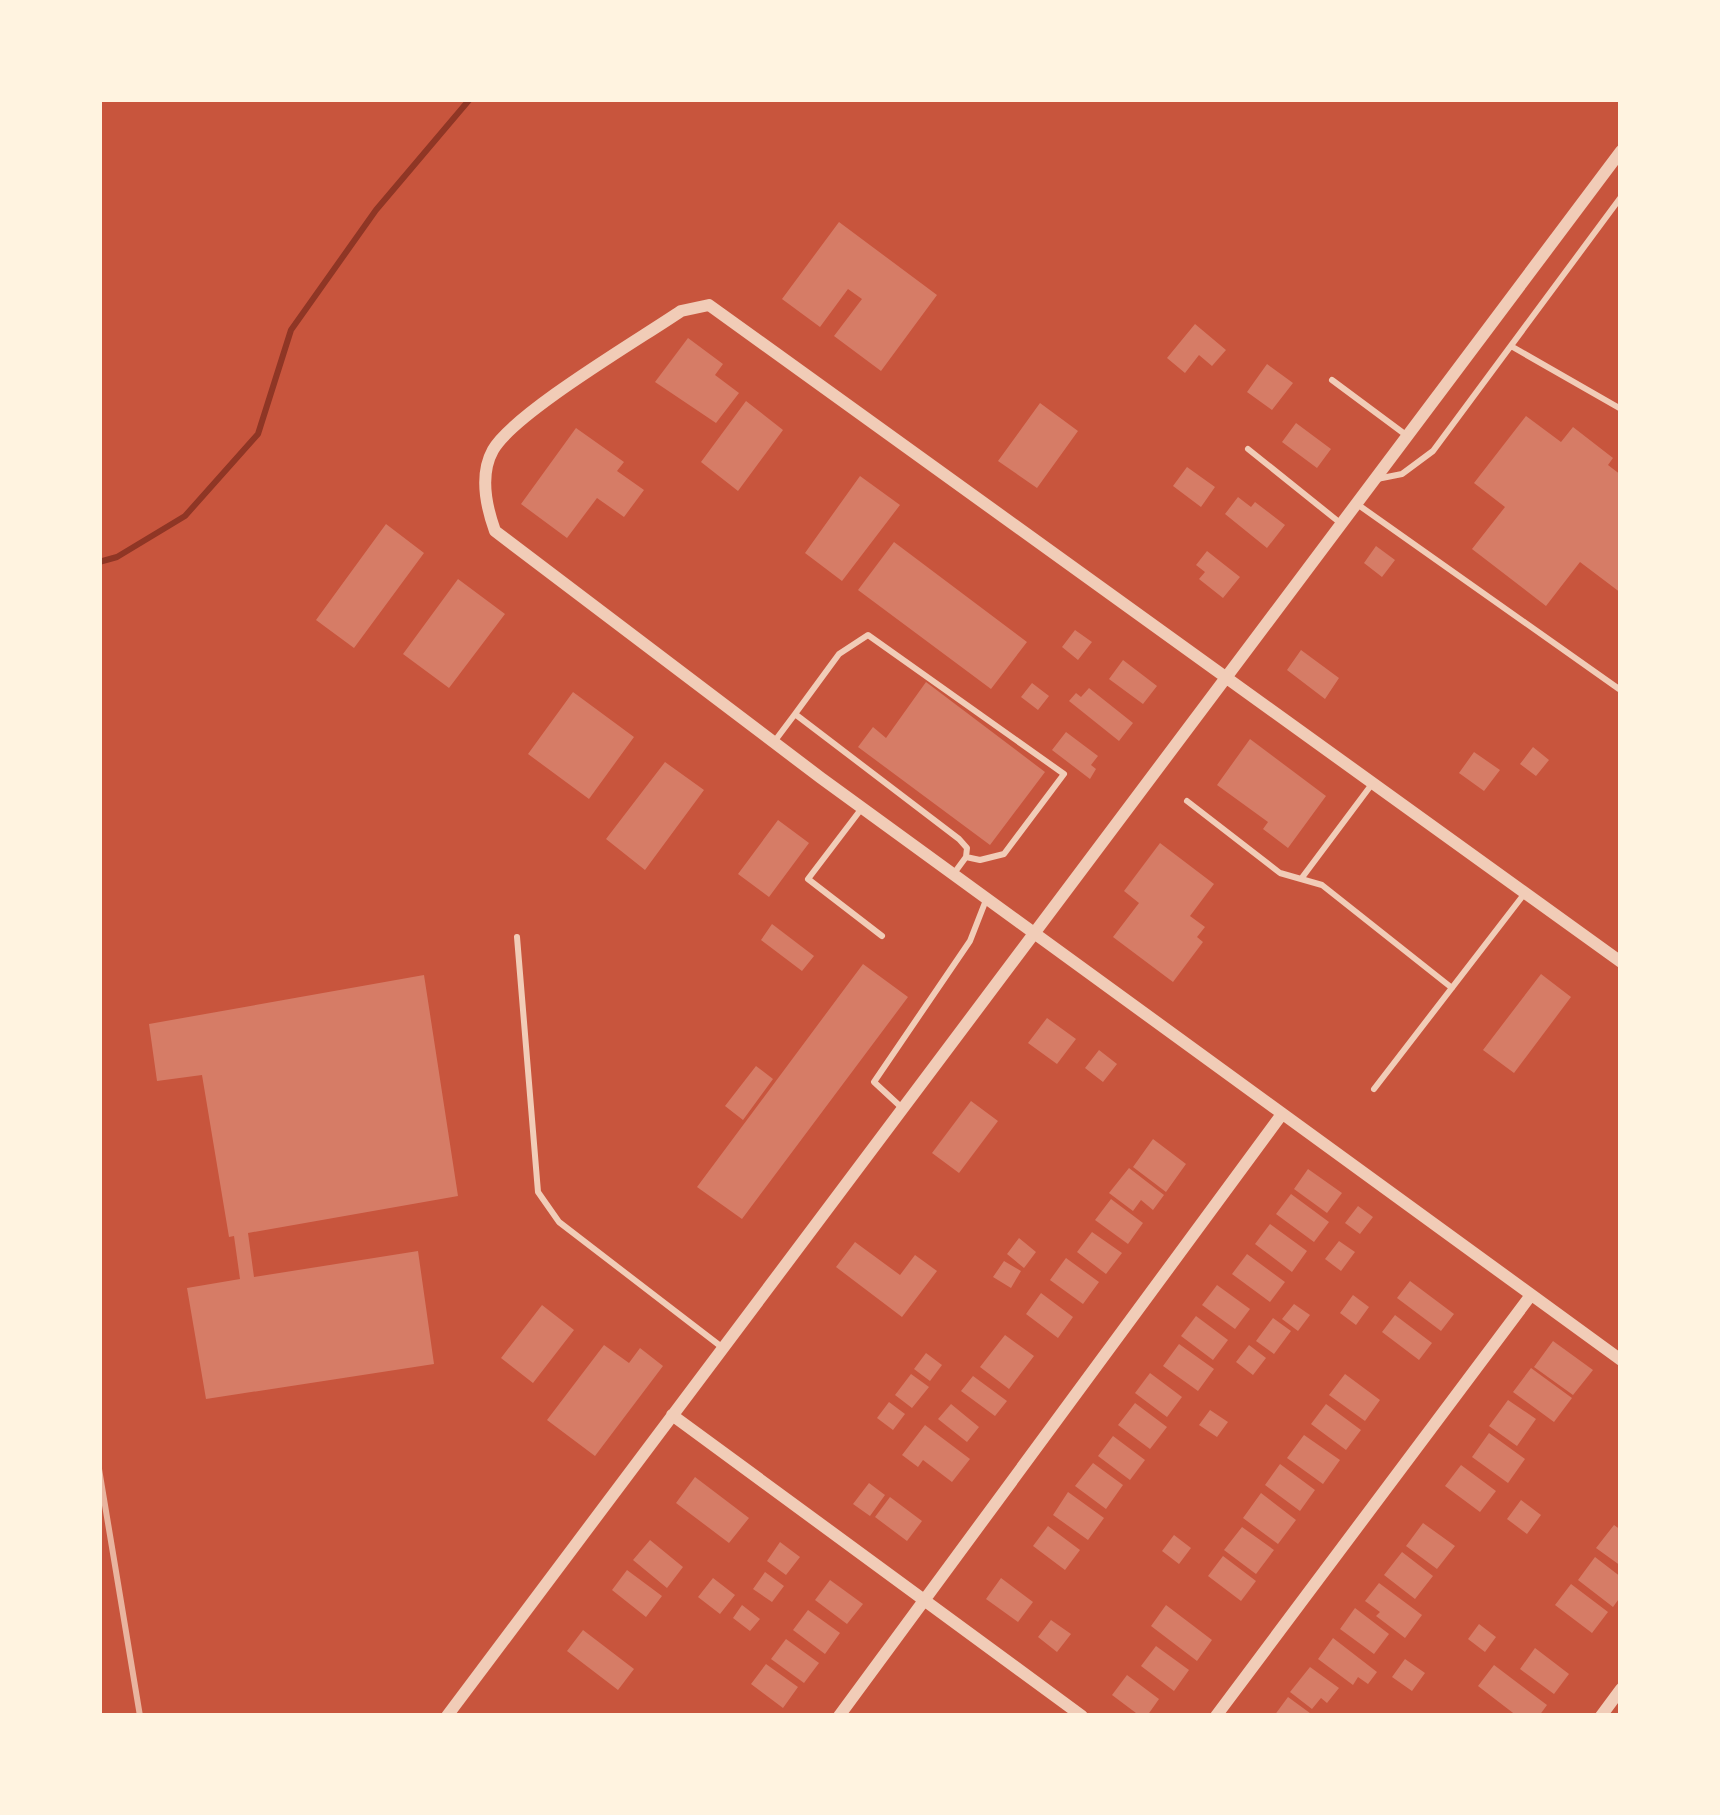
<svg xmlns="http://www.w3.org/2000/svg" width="1720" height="1815" font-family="Montserrat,sans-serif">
	<rect width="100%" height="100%" fill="#c8553d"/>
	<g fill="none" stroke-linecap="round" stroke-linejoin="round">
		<path stroke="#8f3625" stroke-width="6" d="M99,562l18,-5 68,-41 73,-82 33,-104 85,-120 94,-111"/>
	</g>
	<path fill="#d67c66" d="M839,222l98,73 -56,76 -47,-35 28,-37 -14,-10 -28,38 -38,-28z
		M1195,324l31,26 -14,16 -13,-11 -14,18 -18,-15z
		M688,338l35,26 -8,11 24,18 -23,30 -61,-41z
		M1267,364l26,19 -21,27 -25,-18z
		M746,401l37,29 -45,61 -37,-29z
		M1040,403l38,28 -41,57 -39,-27z
		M1526,416l35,26 12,-15 40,31 -5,7 13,10v118l-41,-31 -34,44 -74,-57 33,-42 -31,-24z
		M1296,423l35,26 -14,19 -35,-26z
		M576,428l48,34 -7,9 27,19 -20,27 -27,-19 -30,40 -46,-34z
		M1187,467l28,20 -14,20 -28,-21z
		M860,476l40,29 -58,76 -37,-28z
		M1238,497l13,10 4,-5 30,23 -18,23 -42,-34z
		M386,524l38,29 -70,95 -38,-28z
		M894,542l133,100 -36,47 -133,-99z
		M1376,546l19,14 -13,17 -18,-14z
		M1207,551l33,26 -17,21 -24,-19 6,-7 -9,-7z
		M458,579l47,35 -56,74 -46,-34z
		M1075,630l17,12 -14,18 -16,-13z
		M1301,650l38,28 -14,21 -38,-29z
		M1123,660l34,26 -14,18 -34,-25z
		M926,682l119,90 -55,73 -132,-98 15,-20 13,11z
		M1032,683l17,13 -11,14 -17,-13z
		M1089,688l44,35 -14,18 -50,-40 7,-8 5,4z
		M573,692l61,45 -45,62 -61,-45z
		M1066,732l32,24 -7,9 5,4 -6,10 -38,-29z
		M1250,739l76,57 -38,52 -25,-19 5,-7 -51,-37z
		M1533,747l16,13 -13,16 -16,-12z
		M1474,752l26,18 -16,21 -25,-18z
		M665,762l39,28 -59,80 -39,-31z
		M778,820l31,23 -40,54 -31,-23z
		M1160,843l54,41 -24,32 15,11 -8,10 6,5 -30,40 -60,-45 26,-34 -15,-12z
		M772,924l42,32 -12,15 -41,-31z
		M863,964l45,33 -166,222 -45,-32z
		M1541,974l30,23 -57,76 -31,-23z
		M424,975l34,221 -210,37 6,44 164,-26 16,113 -228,35 -19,-111 53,-9 -6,-43 -5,1 -27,-162 -45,6 -8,-57z
		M1047,1018l29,21 -19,25 -29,-21z
		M1099,1050l18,14 -14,18 -18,-14z
		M756,1066l17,13 -30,41 -18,-14z
		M971,1101l27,20 -39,52 -27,-20z
		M1153,1139l33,25 -20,28 -33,-25z
		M1129,1168l35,27 -11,15 -12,-10 -8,11 -24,-18z
		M1308,1169l34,24 -15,20 -33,-24z
		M1291,1194l38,28 -15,20 -38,-28z
		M1111,1199l32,24 -15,21 -33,-24z
		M1358,1206l15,11 -13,17 -15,-11z
		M1270,1224l37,27 -15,21 -37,-28z
		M1092,1232l30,21 -16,21 -29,-22z
		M1019,1238l17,14 -12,16 -17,-14z
		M1339,1241l16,11 -14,19 -16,-12z
		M855,1242l45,33 15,-20 22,16 -35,46 -66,-50z
		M1247,1254l38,28 -15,20 -38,-28z
		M1066,1258l33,24 -16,22 -33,-24z
		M1004,1261l17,10 -10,17 -18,-11z
		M1410,1281l44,33 -13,17 -44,-33z
		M1217,1285l33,24 -15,20 -33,-24z
		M1041,1293l32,24 -15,21 -32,-24z
		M1353,1295l16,12 -13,18 -16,-12z
		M1294,1304l16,11 -12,16 -16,-12z
		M542,1305l32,25 -41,53 -32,-25z
		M1395,1315l37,28 -13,17 -37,-28z
		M1196,1316l32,24 -15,20 -32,-24z
		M1273,1318l18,13 -17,23 -18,-13z
		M1005,1335l29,21 -25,33 -29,-22z
		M1553,1341l40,29 -20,25 -39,-28z
		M1179,1344l35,25 -16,22 -35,-25z
		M604,1345l25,18 11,-15 23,18 -68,90 -48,-36z
		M1249,1345l17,13 -13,17 -17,-13z
		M926,1353l16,12 -12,16 -16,-12z
		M1531,1368l41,30 -18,24 -41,-30z
		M1150,1373l32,24 -15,20 -32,-24z
		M911,1374l18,13 -17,21 -17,-13z
		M1345,1374l35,26 -15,21 -36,-26z
		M973,1376l34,25 -12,15 -34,-25z
		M1508,1400l28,19 -19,27 -28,-20z
		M889,1402l16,12 -12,16 -16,-12z
		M1135,1403l32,24 -17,22 -32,-24z
		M951,1404l28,23 -12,15 -29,-23z
		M1326,1404l35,26 -15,20 -35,-26z
		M1210,1410l18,12 -11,15 -18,-12z
		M925,1425l45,34 -18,23 -29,-22 -5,7 -16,-12z
		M1489,1433l36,26 -17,24 -36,-26z
		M1304,1435l36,25 -17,24 -36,-26z
		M1113,1436l32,24 -15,20 -32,-24z
		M1093,1463l30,22 -17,24 -31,-23z
		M1280,1464l35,26 -15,21 -35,-26z
		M1461,1465l35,26 -16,21 -35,-26z
		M695,1477l54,41 -20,25 -53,-40z
		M869,1483l16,12 -15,21 -17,-12z
		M1068,1492l36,26 -16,22 -35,-25z
		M1261,1493l35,27 -18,24 -35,-26z
		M890,1497l32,24 -15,20 -32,-24z
		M1521,1500l20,15 -14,19 -20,-15z
		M1423,1523l32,23 -18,23 -31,-23z
		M1614,1525l7,5v36l-25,-18z
		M1048,1526l32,24 -15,20 -32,-24z
		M1242,1527l32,23 -18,24 -32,-24z
		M1174,1535l17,13 -12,16 -17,-13z
		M650,1540l33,27 -16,21 -34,-28z
		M780,1542l20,15 -14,18 -19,-14z
		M1402,1552l31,24 -18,23 -31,-24z
		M1223,1556l33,25 -15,20 -33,-25z
		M1595,1557l26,20v19l-8,11 -35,-27z
		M627,1570l35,26 -16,21 -34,-27z
		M765,1572l19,14 -12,16 -19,-13z
		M713,1578l22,17 -15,19 -22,-17z
		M1001,1578l32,24 -15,20 -32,-23z
		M830,1580l33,24 -16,20 -32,-24z
		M1379,1583l43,32 -17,23 -29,-22 4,-4 -15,-11z
		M1571,1584l37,28 -16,21 -37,-28z
		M742,1605l18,14 -10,12 -17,-13z
		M1166,1605l46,35 -15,21 -46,-35z
		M1355,1608l34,26 -15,20 -34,-25z
		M808,1610l32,23 -15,21 -32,-24z
		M1051,1620l20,14 -14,18 -19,-15z
		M1479,1624l17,13 -11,15 -17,-13z
		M583,1630l51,39 -16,21 -51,-39z
		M1333,1638l44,34 -9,12 -10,-7 -5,8 -35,-26z
		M786,1639l33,24 -15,20 -33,-24z
		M1156,1646l33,24 -15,21 -33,-25z
		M1535,1648l34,26 -15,20 -34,-25z
		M1405,1659l20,14 -13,18 -20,-14z
		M766,1664l32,23 -15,21 -32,-24z
		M1494,1665l53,40 -8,11h-22l-39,-30z
		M1310,1667l29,21 -12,15 -6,-5 -9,11 -22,-17z
		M1127,1675l32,24 -12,17h-7l-28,-21z
		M1288,1697l26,19h-40z"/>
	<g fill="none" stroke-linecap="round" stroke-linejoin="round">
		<path stroke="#f1ccb7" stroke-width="6" d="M1511,346l110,63
			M1332,380l74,55
			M1248,449l91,73
			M1377,479l25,-5 31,-23 188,-254
			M1357,504l262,185
			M795,714l44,-60 29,-19 196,139 -60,80 -24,6 -14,-3
			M774,742l21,-28 164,125 8,9 -1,9 -11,15
			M1187,801l93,72 42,12 130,103
			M862,808l-54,71 74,57
			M1301,879l71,-95
			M517,937l21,255 21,30 164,126
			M1374,1089l151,-196
			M901,1107l-27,-25 96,-141 16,-41"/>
		<path stroke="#f1ccb7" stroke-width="12" d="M1621,962l-912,-657 -28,6c-41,28 -167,102 -188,139 -14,25 -7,56 2,81l326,247 800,582
			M672,1415l410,301
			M447,1716l1174,-1565
			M839,1716l443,-602
			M1216,1716l315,-421
			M1601,1716l20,-27"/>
		<path stroke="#e9b49f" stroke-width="6" d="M99,1469l41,247"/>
	</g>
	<rect width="1720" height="1815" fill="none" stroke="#fff3e0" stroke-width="204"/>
</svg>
